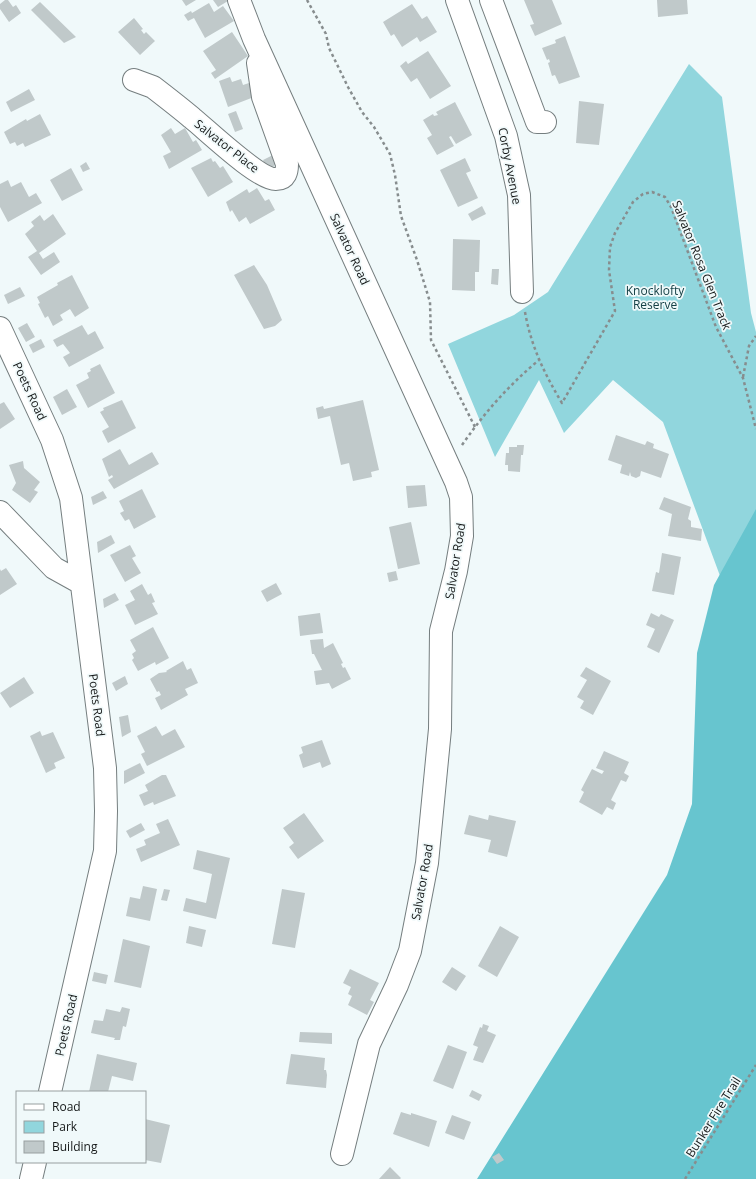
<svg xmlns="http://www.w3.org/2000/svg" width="756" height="1179" font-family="'Open Sans',sans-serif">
	<rect width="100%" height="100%" fill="#f0f9fa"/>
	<path fill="#91d6dd" d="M689,64l33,33 29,216 5,19v341l-93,-251 -50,-42 -49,53 -25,-53 -44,77 -47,-113 66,-29 34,-23z"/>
	<path fill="#67c5cf" d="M756,509v670h-279l190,-304 25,-71 5,-151 17,-68z"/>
	<path fill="#c0c9ca" d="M5,0h3l5,7 3,-2 5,8 -12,9 -9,-13v-5z
		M182,0h14l-10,6z
		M213,0h15v1l-10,6z
		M524,0h28l10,24 -27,12 -5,-11 4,-1z
		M657,0h30l1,14 -30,3z
		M40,2l36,35 -12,6 -33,-33z
		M209,3l5,9 9,-6 11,15 -29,17 -11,-20 -6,3 -4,-6 7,-4 1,2z
		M412,4l10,15 5,-3 10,16 -17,10 -3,-5 -15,10 -8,-13 -3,2 -8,-14z
		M134,18l9,11 -2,1 3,4 2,-2 9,9 -15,14 -22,-23z
		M232,32l16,24 -33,23 -4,-6 5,-3 -13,-19z
		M565,36l15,41 -21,7 -4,-9 -3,1 -4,-13 2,-1 -1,-3 -2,1 -5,-12 14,-5 -1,-3z
		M428,51l23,35 -21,13 -13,-21 -6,4 -11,-16 6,-5 2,3z
		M230,77l2,5 9,-3 2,6 6,-2 5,14 -26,10 -9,-26z
		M29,89l6,11 -24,12 -5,-10z
		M579,101l25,3 -5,41 -23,-2z
		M455,102l17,33 -16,9 -5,-8 -2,1 5,9 -17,9 -10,-17 5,-3 -9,-15 10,-6 1,2 4,-1 -2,-3z
		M236,111l7,18 -8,3 -7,-18z
		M40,114l11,21 -26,12 -2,-4 -6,3 -2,-4 -5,2 -6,-12 22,-13 1,2z
		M171,128l4,6 10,-6 8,14 3,-2 6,10 -33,19 -6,-13 8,-4 -10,-17z
		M277,153l4,9 -13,7 -5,-9z
		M211,158l2,4 2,-1 5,7 3,-2 10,16 -25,15 -17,-29z
		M465,158l6,13 -5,2 12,25 -20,9 -18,-37z
		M86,162l4,7 -7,3 -3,-6z
		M71,168l12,22 -21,11 -12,-21z
		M8,180l3,7 10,-5 8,15 7,-4 6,10 -34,19 -8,-15v-23z
		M257,188l8,13 4,-2 6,11 -25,14 -4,-7 -7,5 -7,-12 -2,2 -4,-10 21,-13 2,4z
		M482,206l4,8 -14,7 -4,-7z
		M53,214l13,20 -27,19 4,6 11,-7 6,10 -19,13 -13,-18 9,-6 -12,-17 9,-8 -3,-4 9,-7 4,6z
		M453,239l27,1 -1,32h-4v19l-23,-1z
		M254,265l13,20 15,35 -7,6 -11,3 -30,-54z
		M492,269h7l-1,16 -7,-1z
		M72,275l17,33 -14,9 -5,-8 -10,6 3,5 -10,6 -5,-10 -3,2 -7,-14 2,-1 -3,-6 21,-12 -1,-2z
		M20,287l5,9 -17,8 -4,-9z
		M27,323l8,14 -9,5 -8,-14z
		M82,325l6,10 7,-4 9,17 -35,19 -6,-10 7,-4 -7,-9 -6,3 -4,-7z
		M41,339l4,8 -12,6 -4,-8z
		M100,364l15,29 -27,15 -12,-23 13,-7 -2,-5 4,-2 -1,-2z
		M67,389l10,18 -15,8 -9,-18z
		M122,400l14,28 -28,15 -6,-12 7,-4 -9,-15 4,-2 -1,-2z
		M363,400l16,70 -8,2 1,5 -19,4 -4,-18 -8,2 -11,-49 -12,3 -2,-11 7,-2 1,3z
		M4,402l11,17 -15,10v-25z
		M616,435l29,10 2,-4 7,3 -1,4 16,6 -8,24 -20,-7 -1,5 -4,2 -5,-2 -1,-4 -1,4 -9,-3 2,-8 -14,-5z
		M517,445h7l-1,10h-2l-1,17 -12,-1v-6h-3l1,-12h3v-6h8z
		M120,449l9,16 23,-13 7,12 -45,25 -6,-9 5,-3 -1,-2 -3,2 -7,-18z
		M23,461l1,7 16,14 -6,8 4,2 -8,11 -18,-13 4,-7 -7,-18z
		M425,485l2,21 -19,2 -2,-22z
		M142,489l14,28 -22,12 -5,-10 -4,2 -5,-8 4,-2 -5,-10z
		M103,491l4,7 -14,7 -2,-8z
		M664,497l27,10 -3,12 3,2v6l11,2 -1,12 -33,-5 4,-22 -13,-5z
		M411,522l9,42 -22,5 -9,-42z
		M111,535l4,8 -17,10 -1,-11z
		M130,545l6,11 -4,2 9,15 -16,9 -15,-27z
		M662,553l19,4 -7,38 -22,-4 4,-19 3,1z
		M6,568l11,16 -17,11v-26l1,2z
		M396,571l2,9 -9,2 -2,-9z
		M276,583l6,11 -15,8 -6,-11z
		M142,584l6,11 3,-2 4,9 -3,1 6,11 -23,11 -10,-20 10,-5 -5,-9z
		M115,593l4,7 -15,8 -1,-9z
		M320,613l3,20 -23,3 -2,-20z
		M651,613l8,4 2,-3 13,6 -15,33 -12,-6 8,-18 -9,-4z
		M153,627l16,31 -13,7 -1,-3 -17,9 -6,-11 2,-2 -2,-4 4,-3 -6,-11z
		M323,639l1,9 9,-5 10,20 -2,1 2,4 2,-1 6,12 -19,10 -3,-6 -13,2 -2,-14 8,-1 -8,-16h-2l-2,-14z
		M183,661l4,9 4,-2 7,15 -13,6 3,6 -27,15 -6,-12 6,-3 -2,-4 -2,1 -7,-13 9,-6 8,-1 -1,-1z
		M586,667l25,14 -18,34 -13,-7 4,-7 -7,-4 10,-17 -7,-4z
		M125,676l3,8 -12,7 -4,-8z
		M24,677l10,16 -24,15 -10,-15z
		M128,715l3,17 -9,5 -3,-20z
		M156,726l6,10 13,-7 10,18 -38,19 -6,-12 4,-2 -8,-16z
		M40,731l2,5 11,-4 12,26 -11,5 2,5 -10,5 -16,-37z
		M322,740l9,24 -9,4 -2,-6 -17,6 -4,-13 4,-2 -2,-6z
		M604,751l25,11 -5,11 5,3 -3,6 -5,-2 -10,20 5,3 -3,7 -6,-3 -5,8 -23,-13 5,-10 -3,-2 11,-21 10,5 2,-3 -8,-3z
		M140,763l5,10 -21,11v-13z
		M162,775h4l10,21 -22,9 -1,-3 -9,4 -5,-11 9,-4 -3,-6z
		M304,813l20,28 -26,18 -9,-12 5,-4 -11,-15z
		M469,815l19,5 1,-5 27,6 -9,36 -19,-5 3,-12 -27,-6z
		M168,819l12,26 -39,17 -5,-13 10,-4 -2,-5 16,-7 -4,-9z
		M141,823l4,7 -15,8 -4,-7z
		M197,850l33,8 -14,61 -33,-8 3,-13 20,5 6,-29 -19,-5z
		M143,886l14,3 -7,32 -24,-5 4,-19 10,2z
		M164,889l6,1 -3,11 -6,-1z
		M282,889l23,4 -10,55 -23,-4z
		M189,926l17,4 -4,17 -16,-4z
		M500,926l19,11 -22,40 -19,-11z
		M123,939l27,7 -9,42 -27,-6z
		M452,967l14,9 -10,15 -14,-9z
		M350,969l29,14 -9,17 4,2 -7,13 -19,-10 4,-9 -4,-2 3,-7 -8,-4z
		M94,972l14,3 -2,9 -14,-3z
		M122,1007l8,2 -4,18 -3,-1 -3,14h-6l1,-2 -24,-5 3,-13 9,1 3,-12 14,3z
		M483,1024l6,2 -2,5 9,4 -13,28 -10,-3 5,-13 -5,-2 7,-18 2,1z
		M300,1032l32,1v11l-33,-2z
		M448,1045l19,7 -14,37 -20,-8z
		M97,1054l40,9 -4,18 -21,-5 -4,16h-19z
		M291,1054l34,4 -1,12h2l1,5 -1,13 -40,-4z
		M472,1090l10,5 -3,6 -10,-5z
		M401,1112l10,3v-2l26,8 -8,26 -36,-13z
		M452,1115l19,7 -7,18 -19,-7z
		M145,1119l25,6 -9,38 -16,-3z
		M499,1153l5,7 -7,4 -5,-7z
		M390,1167l11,11 -1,1h-21z"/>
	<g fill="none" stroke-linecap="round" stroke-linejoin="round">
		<defs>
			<path id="minor" d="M239,0l15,39 202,443 5,15 1,39 -6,35 -15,60 -1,98 -13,134 -17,88 -13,34 -28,59 -27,110
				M457,0l49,136 13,59 3,97
				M491,0l46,122h8
				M134,80l19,7c13,10 26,20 39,31 15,12 67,62 84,61 10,0 11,-8 11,-15l-24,-67 -5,-34
				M0,328l52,112 19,58 34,270 1,43 -1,40 -55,241
				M0,512l54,56 27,15
				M31,1179l4,-17"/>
		</defs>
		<use href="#minor" stroke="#757e7f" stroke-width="24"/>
		<path stroke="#878d8e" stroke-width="2.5" stroke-dasharray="3 3" stroke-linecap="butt" d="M307,0l19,34 3,14 19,39 14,25 12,15 16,27 5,21 6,41 16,44 13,42 1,38 44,87
			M525,312c6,34 19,61 37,91l53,-92 -6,-41 1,-23 5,-14 18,-31 10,-8 9,-2 13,5 6,10 45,120 27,51 13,51
			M743,377l6,-31 7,-10
			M462,445c23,-33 46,-59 77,-85
			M685,1179l71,-114"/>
		<use href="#minor" stroke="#fff" stroke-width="22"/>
	</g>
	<g text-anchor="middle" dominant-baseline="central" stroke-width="3.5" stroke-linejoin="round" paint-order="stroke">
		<g font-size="12" fill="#151818" stroke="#f0f9fa">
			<text transform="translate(227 146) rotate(38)">Salvator Place</text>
			<text transform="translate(510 166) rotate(79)">Corby Avenue</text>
			<text transform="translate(350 249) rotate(65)">Salvator Road</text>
			<text transform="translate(702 265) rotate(68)">Salvator Rosa Glen Track</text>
			<text transform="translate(30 391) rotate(65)">Poets Road</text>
			<text transform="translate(455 561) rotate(-81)">Salvator Road</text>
			<text transform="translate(97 705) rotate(83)">Poets Road</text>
			<text transform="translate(422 882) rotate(-80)">Salvator Road</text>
			<text transform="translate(66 1025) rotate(-77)">Poets Road</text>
			<text transform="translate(713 1117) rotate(-58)">Bunker Fire Trail</text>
		</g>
		<g font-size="12" fill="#154146" stroke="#f0f9fa">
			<text x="655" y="290">Knocklofty<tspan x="655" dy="14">Reserve</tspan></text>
		</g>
	</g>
	<rect x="16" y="1091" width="130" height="72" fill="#f0f9fa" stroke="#989fa0"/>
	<rect x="24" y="1104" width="20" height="6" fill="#ffffff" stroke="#989fa0"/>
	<text x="52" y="1111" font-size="12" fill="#151818">Road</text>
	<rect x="24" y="1121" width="20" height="12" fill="#91d6dd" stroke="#989fa0"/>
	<text x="52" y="1131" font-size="12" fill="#151818">Park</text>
	<rect x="24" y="1141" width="20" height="12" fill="#c0c9ca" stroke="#989fa0"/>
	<text x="52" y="1151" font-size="12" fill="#151818">Building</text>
</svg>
